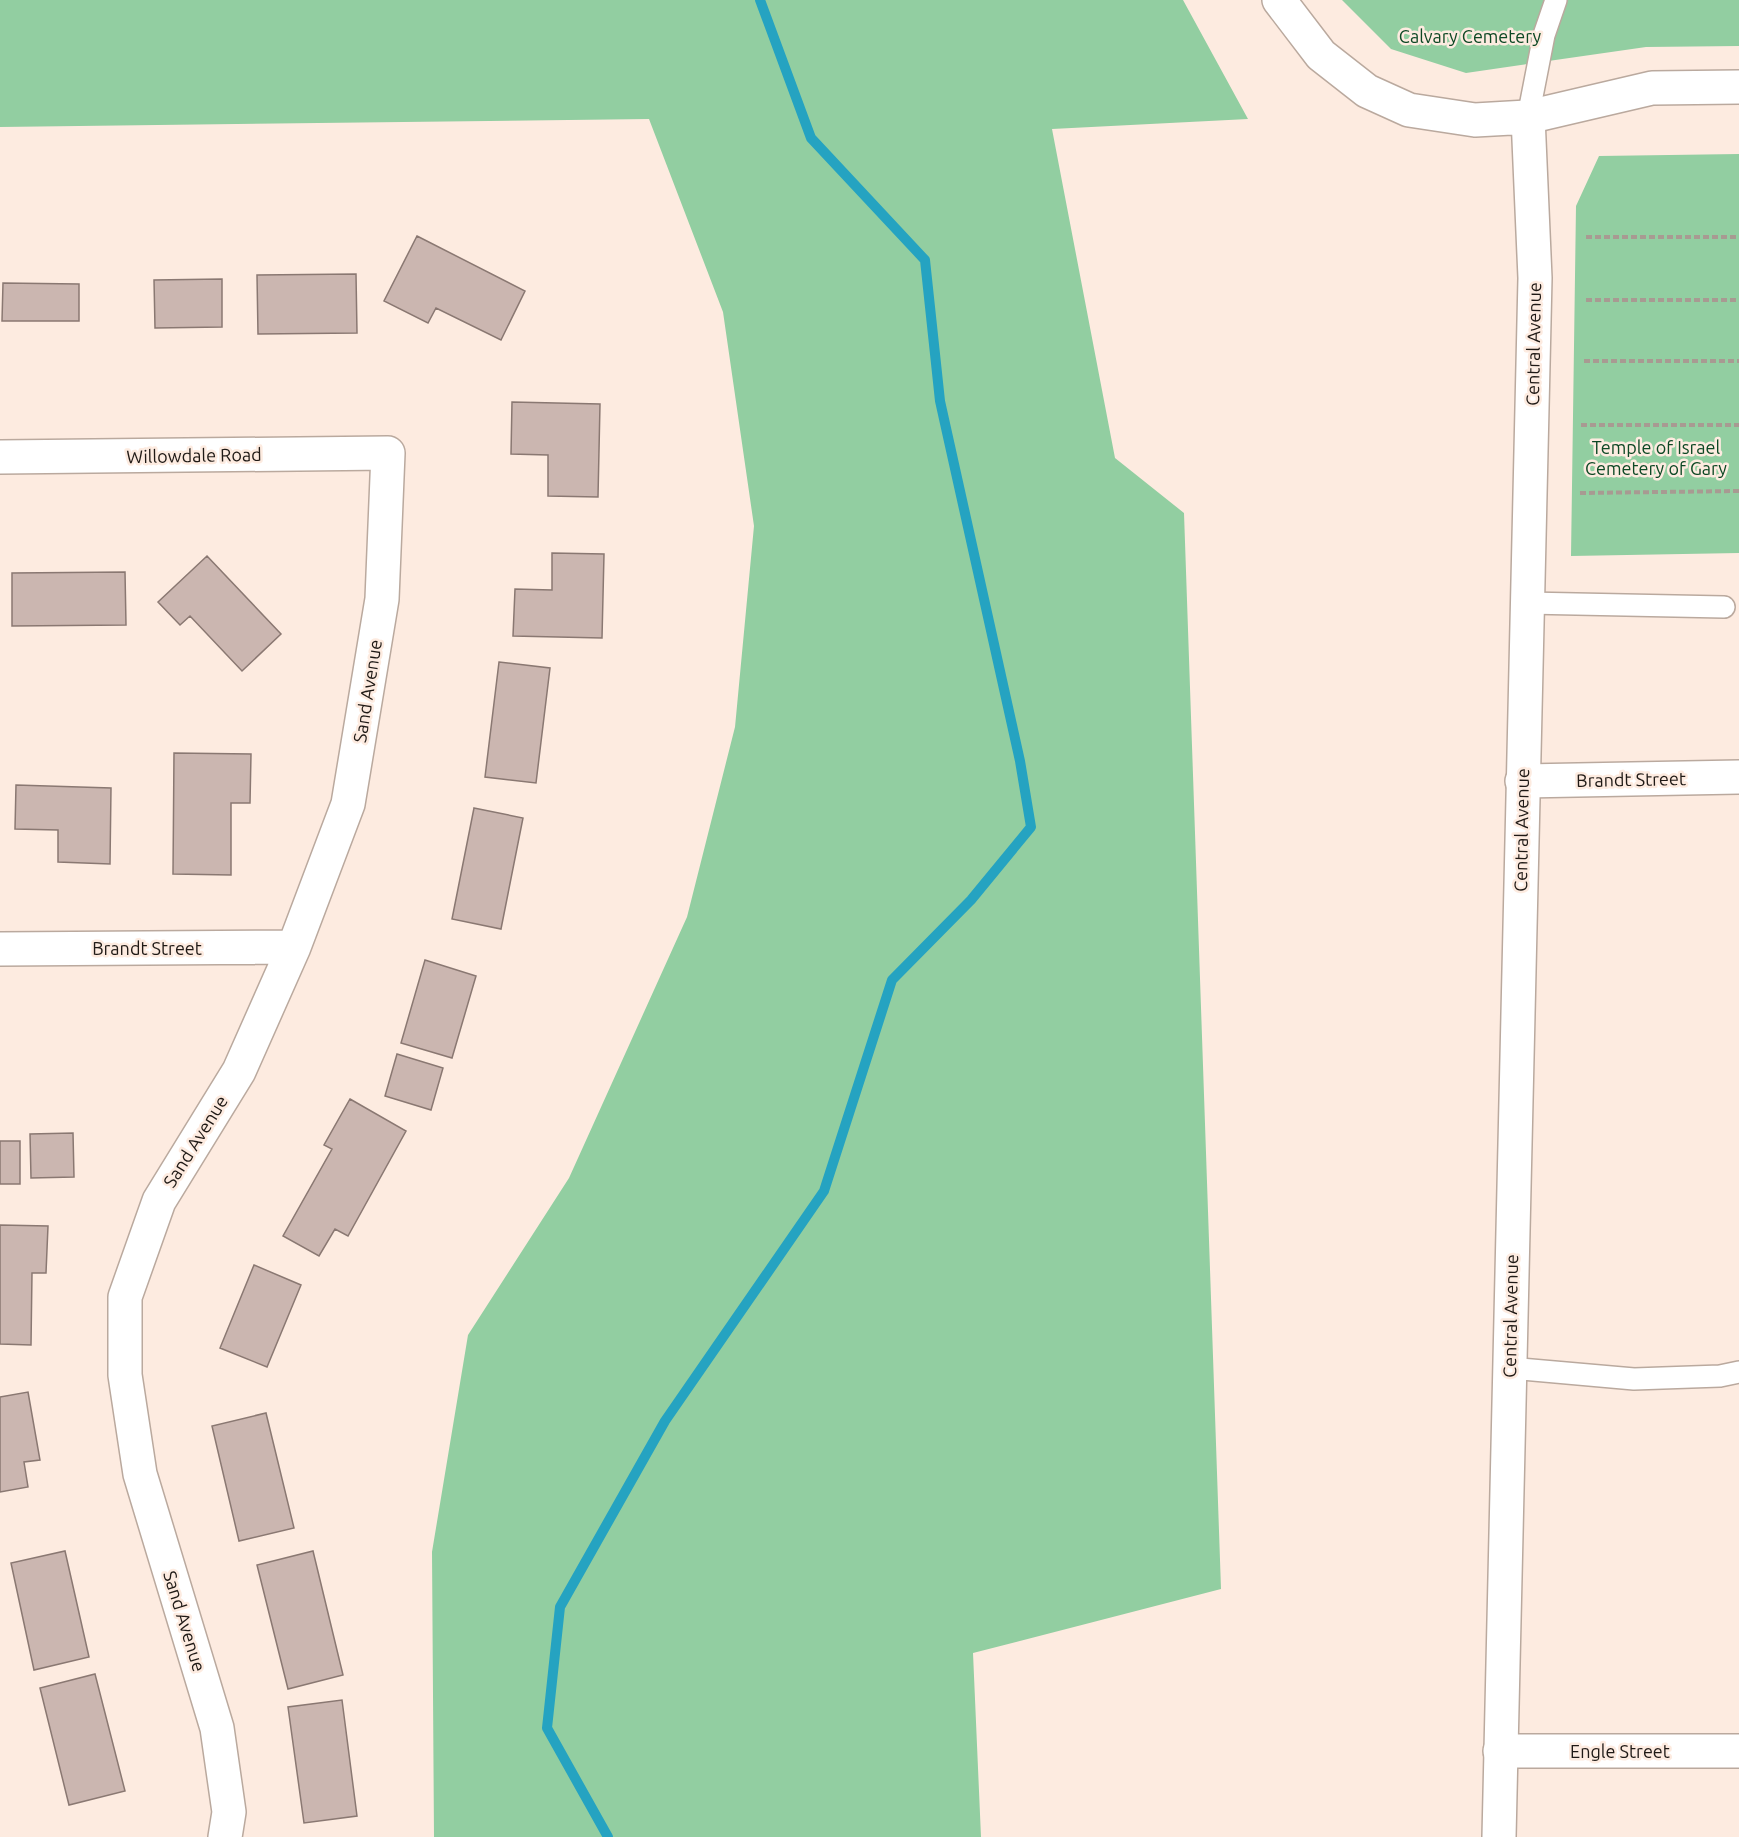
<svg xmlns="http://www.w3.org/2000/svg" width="1739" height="1837" font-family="Ubuntu,sans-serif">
	<rect width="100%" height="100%" fill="#fdebe0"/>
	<path fill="#92cea1" d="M0,0h1183l65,119 -196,10 63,329 69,55 37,1076 -248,64 8,184h-547l-2,-285 36,-217 101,-157 118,-261 48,-190 19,-201 -31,-214 -74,-193 -649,8z
		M1342,0h397v46l-93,1 -180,26 -75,-24z
		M1739,154v399l-168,3 5,-350 23,-50z"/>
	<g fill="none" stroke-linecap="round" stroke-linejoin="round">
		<path stroke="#25a3c1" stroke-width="10" d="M608,1837l-61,-109 13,-121 105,-186 159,-230 68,-211 79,-80 60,-73 -11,-66 -80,-360 -15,-141 -114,-122 -51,-138"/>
	</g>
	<path fill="#cbb6b0" stroke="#8a7872" stroke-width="1.5" d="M417,236l108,55 -24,49 -65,-32 -8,15 -44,-22z
		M356,274l1,59 -99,1 -1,-59z
		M222,279v48l-67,1 -1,-48z
		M3,283l76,1v37h-77z
		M512,402l88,2 -2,93 -50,-1v-41l-37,-1z
		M552,553l52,1 -2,84 -89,-2 2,-47 37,1z
		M207,556l74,78 -39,37 -52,-55 -10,9 -22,-23z
		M125,572l1,53 -114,1v-53z
		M499,662l51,6 -14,115 -51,-6z
		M174,753l77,1 -1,49h-19v72l-58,-1z
		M16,785l95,3 -1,76 -52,-2v-32l-43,-1z
		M474,808l49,10 -22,111 -49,-10z
		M425,960l51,16 -24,82 -51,-15z
		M397,1054l46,14 -12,42 -46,-14z
		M350,1099l56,32 -58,105 -13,-7 -16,27 -36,-20 49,-87 -8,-4z
		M73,1133l1,44 -43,1 -1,-44z
		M0,1141h20v43h-20z
		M0,1225l48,1 -2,47h-14l-1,72 -31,-1z
		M254,1265l47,20 -34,82 -47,-19z
		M28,1392l12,68 -16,2 4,25 -28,5v-95z
		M266,1413l28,115 -55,13 -27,-115z
		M65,1551l24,106 -55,13 -23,-107z
		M313,1551l30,124 -55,14 -31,-124z
		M95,1674l30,117 -56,14 -29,-117z
		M342,1700l15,116 -53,7 -16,-116z"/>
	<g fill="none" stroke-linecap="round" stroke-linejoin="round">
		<defs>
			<path id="service" d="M1528,117l16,-82 12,-35
				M1527,603l197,4
				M1509,1368l125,11 86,-3 19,-4"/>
			<path id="minor" d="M0,457l388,-4 -6,146 -34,205 -54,143 -55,124 -80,130 -34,96v78l15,99 77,254 12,84 -4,25
				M1522,781l217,-4
				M0,949l294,-2
				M1500,1751h239"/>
			<path id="tertiary" d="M1528,117l124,-29 87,-1"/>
			<path id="secondary" d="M1279,0l42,55 46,36 42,19 66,10 53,-3 7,161 -36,1559"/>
		</defs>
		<use href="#service" stroke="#baa99e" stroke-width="24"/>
		<use href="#minor" stroke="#baa99e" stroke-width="36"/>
		<use href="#tertiary" stroke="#baa99e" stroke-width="36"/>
		<use href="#secondary" stroke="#baa99e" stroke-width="36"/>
		<path stroke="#a89a92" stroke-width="4" stroke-dasharray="6 3" stroke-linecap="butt" d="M1586,237h153
			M1586,300h153
			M1584,361h155
			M1581,425h158
			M1580,493l159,-2"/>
		<use href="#service" stroke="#fff" stroke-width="21"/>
		<use href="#minor" stroke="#fff" stroke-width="33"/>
		<use href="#tertiary" stroke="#fff" stroke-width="33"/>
		<use href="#secondary" stroke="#fff" stroke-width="33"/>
	</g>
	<g text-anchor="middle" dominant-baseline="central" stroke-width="5" stroke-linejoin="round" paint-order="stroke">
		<g font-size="18" fill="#0d4824" stroke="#fdebe0">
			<text x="1470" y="36">Calvary Cemetery</text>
			<text x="1656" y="447">Temple of Israel<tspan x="1656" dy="21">Cemetery of Gary</tspan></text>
		</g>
		<g font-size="18" fill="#1f1915" stroke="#fdebe0">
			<text transform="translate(1533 344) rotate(-89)">Central Avenue</text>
			<text transform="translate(194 455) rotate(-1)">Willowdale Road</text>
			<text transform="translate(367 691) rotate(-81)">Sand Avenue</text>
			<text transform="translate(1631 779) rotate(-1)">Brandt Street</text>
			<text transform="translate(1521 830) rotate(-89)">Central Avenue</text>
			<text x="147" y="948">Brandt Street</text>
			<text transform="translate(195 1141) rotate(-58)">Sand Avenue</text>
			<text transform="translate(1510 1316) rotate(-89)">Central Avenue</text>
			<text transform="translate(185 1621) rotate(73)">Sand Avenue</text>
			<text x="1620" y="1751">Engle Street</text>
		</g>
	</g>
</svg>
